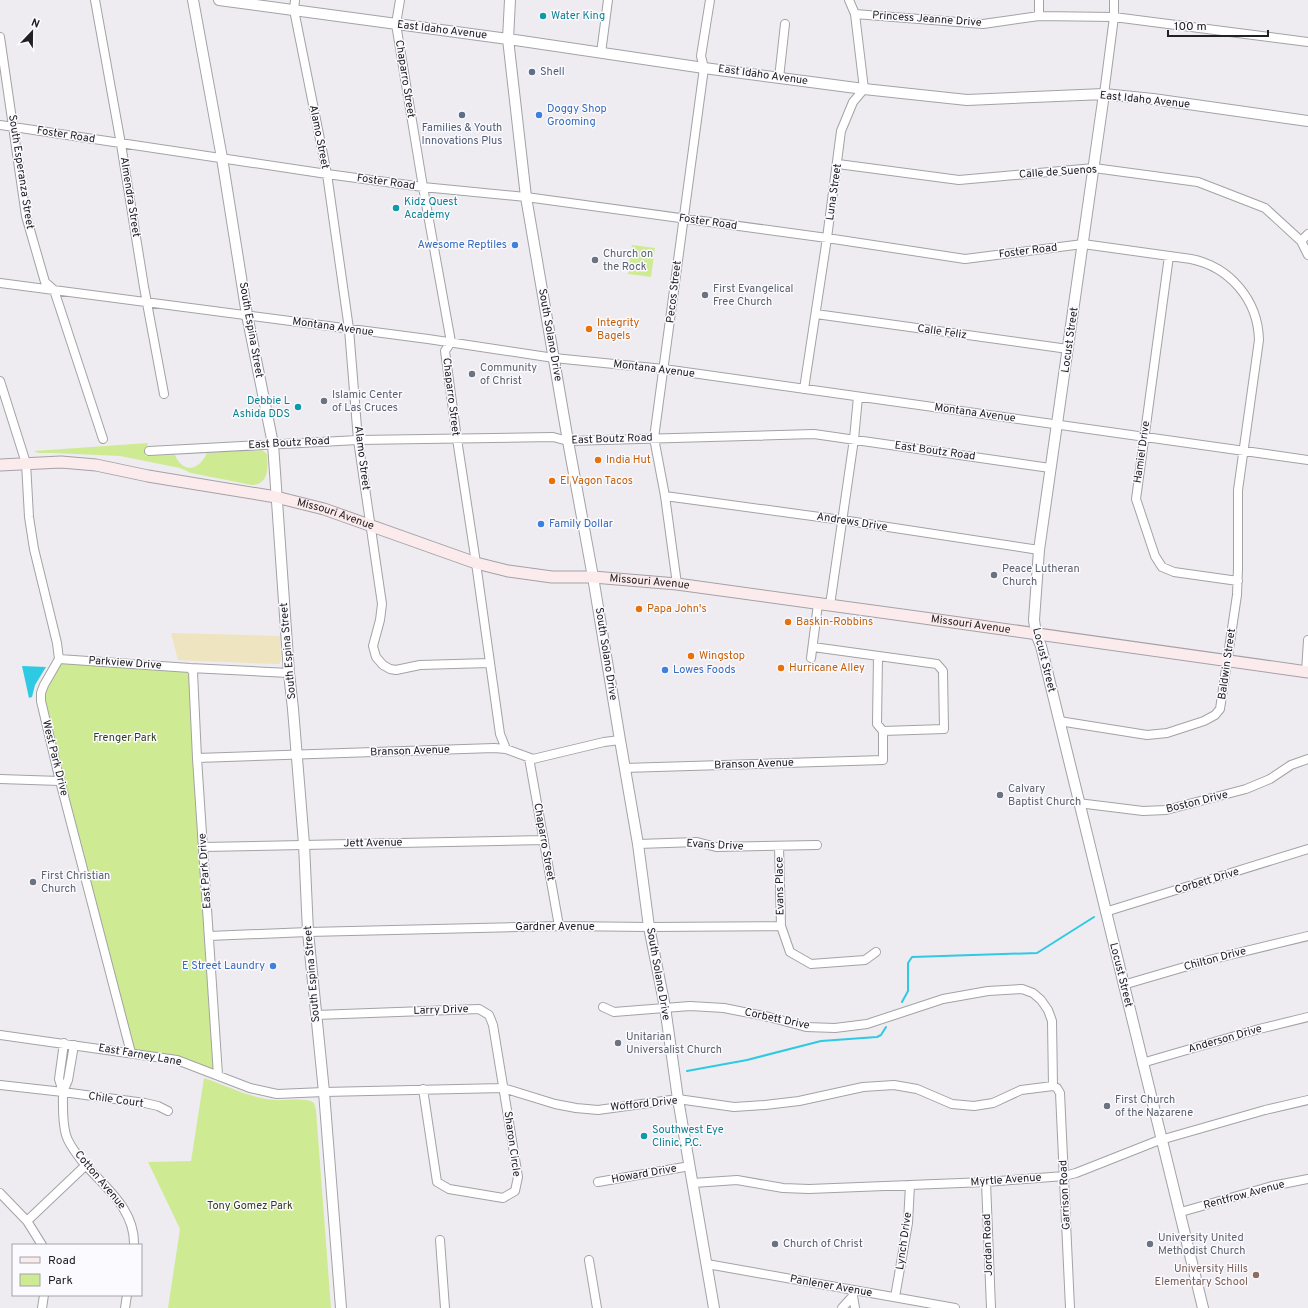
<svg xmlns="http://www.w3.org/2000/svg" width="1308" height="1308" font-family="Overpass,sans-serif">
	<rect width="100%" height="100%" fill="#eeecf1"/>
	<path fill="#ceeb93" d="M632,245l23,3 -4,29 -23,-3z
		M148,443l-3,13 30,-1c1,2 2,5 5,8 11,11 22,1 27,-10l55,-3 4,3 1,2c1,13 2,29 -15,30l-61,-12 -11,-5 -60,-12 -68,-3h-14l-4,-2z
		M59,659l131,9 28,407 -41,-15 -46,-7 -90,-360z
		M204,1078c23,8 46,20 71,22 10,1 31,-3 39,3l2,7 15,198h-163l12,-79 -32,-67 43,-1z"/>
	<path fill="#eee4bf" d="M171,633l109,3 1,25 -2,3h-4l-97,-4z"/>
	<path fill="#2ec9e2" d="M22,666l24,1 -11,18 -3,12 -3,1z"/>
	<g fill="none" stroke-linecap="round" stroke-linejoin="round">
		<path stroke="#2ec9e2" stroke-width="2" d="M902,1002l6,-11v-28l4,-6 125,-4 57,-36
			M687,1071l60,-11 74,-19 56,-4 4,-2 5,-8"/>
		<defs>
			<path id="minor" d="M95,0l26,144 23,143 20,107
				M295,0l-1,10 33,164 22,155 9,111 24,164 -2,16 -7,26 3,11 7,8 7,4 6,1 24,-5 69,-2
				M400,0l-4,24 27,163 28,155 -6,9 12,88 19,124 24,171 6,15
				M1039,0v16
				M855,14l128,10 56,-8 75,1 194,25
				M0,37l26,179 19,66 9,8 49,149
				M601,53l7,-53
				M779,78l6,-54
				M1104,94l10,-77v-17
				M0,125l327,49 96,13 103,10 301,41 138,21 118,-15 108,15c39,8 67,41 68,81l-21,150v78l-1,27 -17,114 -5,6 -11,6 -37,12 -20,2 -88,-14
				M838,164l121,16 135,-12 104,14 67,26 36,33 7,-7
				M1301,241l7,14
				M1169,256l-33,243 19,57 7,11 12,5 64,9
				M0,283l428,56 126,19 110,11 644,91
				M816,314l252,35
				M0,381l26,82 3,54 5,32 23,94 2,16 -15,26 -3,8v8l19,80 71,272
				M804,389l23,-151 14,-107 12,-29 11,-13 -9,-75 -6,-14
				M149,451l209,-11 195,-3 15,4 246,-7 236,34
				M665,496l177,24 197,30
				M677,584l-12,-88 -11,-58 50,-370 -3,-12 9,-56
				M830,605l24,-166 4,-42
				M878,656l-1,68 6,7
				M811,658l7,-54
				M59,659l131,9 99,5
				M190,668l3,4 4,86 21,317
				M1306,672l2,-32
				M197,758l297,-10 12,1 27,10 71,-17 16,-2
				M529,758l30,168
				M624,768l259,-8v-29l61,-2 -1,-58 -6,-7 -124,-17
				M0,779l60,2
				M1078,803l65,8 23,-1 80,-21 24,-10 21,-14 17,-6
				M638,844l59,-2 19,5 101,-2
				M779,846l2,80
				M203,847l341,-7
				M1105,912l203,-63
				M209,936l99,-4 251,-6 90,1 132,-1 9,26 21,12 54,-4 11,-8
				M1123,985l82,-24 103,-25
				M603,1007l11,5 76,-6 34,2 45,9 37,10 29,1 32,-4 76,-25 45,-8 34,-2 11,4 8,7 7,10 4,11 1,65
				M316,1015l163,-6 10,6 4,10 25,152 -3,14 -12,7 -54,-9 -12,-7 -14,-93
				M0,1035l177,25 73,28 27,6 47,-2 179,-4 52,16 21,4 22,2 80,-11 56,8 31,-2 34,-4 64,-14 31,-2 23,4 35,15 22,2 19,-3 28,-13 32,-4
				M64,1043l-5,36 4,13 5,-12 6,-35
				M1142,1063l117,-34 49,-12
				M0,1085l63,7 82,11 13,3 10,5
				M1053,1086l4,2 3,5 10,215
				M63,1092c0,14 -1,29 3,43 3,10 10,18 16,26 22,26 53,47 52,84
				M598,1182l92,-16
				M986,1182l5,126
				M693,1183l44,-3 46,8 26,1 177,-7 78,-6 12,-3 81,-32 108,-31 43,-10
				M0,1193l27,28 15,24
				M1181,1212l91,-26 36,-7
				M27,1221l59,-56
				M440,1240l5,68
				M589,1260l8,48
				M707,1264l248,44
				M852,1290l3,18
				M895,1297l13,-74 2,-38
				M42,1308l2,-13
				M125,1308l2,-13
				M842,1308l11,-12"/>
			<path id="tertiary" d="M193,0l29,158 25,157 26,129 16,229 4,36 11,135 4,88 16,160 17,216
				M219,0l289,39 196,29 160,21 103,11 137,-6 49,5 155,22
				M510,0l-2,39 18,158 42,244 25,136 27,163 18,104 11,83 16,80 13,92 36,209
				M1104,94l-65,456 -5,70 2,14 5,12 162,662"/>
			<g id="secondary">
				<path id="s1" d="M0,465l61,-3 35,3 52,11 128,21 48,12 152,54 32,8 44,6h41l84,7 247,34 384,54"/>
			</g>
		</defs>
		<use href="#minor" stroke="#a3a2a6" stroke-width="10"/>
		<use href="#tertiary" stroke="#a3a2a6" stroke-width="12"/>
		<use href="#secondary" stroke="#a3a2a6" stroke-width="13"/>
		<use href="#minor" stroke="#fff" stroke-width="8"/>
		<use href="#tertiary" stroke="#fff" stroke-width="10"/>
		<use href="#secondary" stroke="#fcebed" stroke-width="11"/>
	</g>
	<g fill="#0f9aa8" stroke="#fbfaff" stroke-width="1.5">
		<circle cx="543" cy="16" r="4"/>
		<circle cx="396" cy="208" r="4"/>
		<circle cx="298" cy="407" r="4"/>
		<circle cx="644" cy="1136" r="4"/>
	</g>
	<g fill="#5c6f8a" stroke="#fbfaff" stroke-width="1.5">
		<circle cx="532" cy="72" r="4"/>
		<circle cx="462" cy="115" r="4"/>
	</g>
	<g fill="#3f7fe0" stroke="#fbfaff" stroke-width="1.5">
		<circle cx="539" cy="115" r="4"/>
		<circle cx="515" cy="245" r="4"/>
		<circle cx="541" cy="524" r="4"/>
		<circle cx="665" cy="670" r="4"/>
		<circle cx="273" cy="966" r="4"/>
	</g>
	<g fill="#6b7280" stroke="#fbfaff" stroke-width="1.5">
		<circle cx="595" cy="260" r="4"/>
		<circle cx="705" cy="295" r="4"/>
		<circle cx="472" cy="374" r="4"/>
		<circle cx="324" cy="401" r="4"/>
		<circle cx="994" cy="575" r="4"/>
		<circle cx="1000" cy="795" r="4"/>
		<circle cx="33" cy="882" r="4"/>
		<circle cx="618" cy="1043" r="4"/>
		<circle cx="1107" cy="1106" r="4"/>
		<circle cx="775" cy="1244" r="4"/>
		<circle cx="1150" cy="1244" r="4"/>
	</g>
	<g fill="#e8710a" stroke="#fbfaff" stroke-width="1.5">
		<circle cx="589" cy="329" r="4"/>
		<circle cx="598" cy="460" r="4"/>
		<circle cx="552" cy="481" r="4"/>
		<circle cx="639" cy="609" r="4"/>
		<circle cx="788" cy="622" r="4"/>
		<circle cx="691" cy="656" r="4"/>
		<circle cx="781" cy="668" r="4"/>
	</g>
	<circle fill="#8d6e63" stroke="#fbfaff" stroke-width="1.5" cx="1256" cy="1275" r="4"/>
	<g text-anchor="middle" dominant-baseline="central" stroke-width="3" stroke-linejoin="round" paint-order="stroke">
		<g font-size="11" fill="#0d838f" stroke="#fbfaff" text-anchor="start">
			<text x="551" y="16">Water King</text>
			<text x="404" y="202">Kidz Quest<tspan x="404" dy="13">Academy</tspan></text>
			<text x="290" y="401" text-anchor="end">Debbie L<tspan x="290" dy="13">Ashida DDS</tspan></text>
			<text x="652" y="1130">Southwest Eye<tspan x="652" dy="13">Clinic, P.C.</tspan></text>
		</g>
		<g font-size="11" fill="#212022" stroke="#fbfaff">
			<text transform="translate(927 19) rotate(4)">Princess Jeanne Drive</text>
			<text transform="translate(442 30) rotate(7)">East Idaho Avenue</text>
			<text transform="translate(763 75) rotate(8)">East Idaho Avenue</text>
			<text transform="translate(405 79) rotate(81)">Chaparro Street</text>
			<text transform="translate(1145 100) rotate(6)">East Idaho Avenue</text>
			<text transform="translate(66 135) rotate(9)">Foster Road</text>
			<text transform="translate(319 137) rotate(79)">Alamo Street</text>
			<text transform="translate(21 172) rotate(81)">South Esperanza Street</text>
			<text transform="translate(1058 172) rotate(-4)">Calle de Suenos</text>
			<text transform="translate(386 182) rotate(8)">Foster Road</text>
			<text transform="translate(834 192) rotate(-82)">Luna Street</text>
			<text transform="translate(130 197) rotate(81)">Almendra Street</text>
			<text transform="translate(708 222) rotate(8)">Foster Road</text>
			<text transform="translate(1028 251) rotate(-7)">Foster Road</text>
			<text transform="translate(674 292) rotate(-83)">Pecos Street</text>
			<text transform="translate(333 327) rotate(8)">Montana Avenue</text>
			<text transform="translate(251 330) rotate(80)">South Espina Street</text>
			<text transform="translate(942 332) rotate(8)">Calle Feliz</text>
			<text transform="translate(550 335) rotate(80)">South Solano Drive</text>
			<text transform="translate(1070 340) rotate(-82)">Locust Street</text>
			<text transform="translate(654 369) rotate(7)">Montana Avenue</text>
			<text transform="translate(451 397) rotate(83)">Chaparro Street</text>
			<text transform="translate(975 413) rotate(8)">Montana Avenue</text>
			<text transform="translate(612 439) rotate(-2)">East Boutz Road</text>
			<text transform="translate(289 443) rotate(-3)">East Boutz Road</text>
			<text transform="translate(935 451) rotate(8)">East Boutz Road</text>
			<text transform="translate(1142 452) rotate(-82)">Hamiel Drive</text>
			<text transform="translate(362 458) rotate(83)">Alamo Street</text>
			<text stroke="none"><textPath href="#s1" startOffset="341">Missouri Avenue</textPath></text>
			<text transform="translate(852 522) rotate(9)">Andrews Drive</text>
			<text stroke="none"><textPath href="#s1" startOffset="665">Missouri Avenue</textPath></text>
			<text stroke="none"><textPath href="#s1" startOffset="989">Missouri Avenue</textPath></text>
			<text transform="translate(288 651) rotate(-95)">South Espina Street</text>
			<text transform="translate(606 654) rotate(81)">South Solano Drive</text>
			<text transform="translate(1044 660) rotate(76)">Locust Street</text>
			<text transform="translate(125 663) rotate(4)">Parkview Drive</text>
			<text transform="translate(1227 664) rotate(-82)">Baldwin Street</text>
			<text transform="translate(410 751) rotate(-2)">Branson Avenue</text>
			<text transform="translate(55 758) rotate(76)">West Park Drive</text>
			<text transform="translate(754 764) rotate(-2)">Branson Avenue</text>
			<text transform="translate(1197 802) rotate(-14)">Boston Drive</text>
			<text transform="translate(544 842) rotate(80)">Chaparro Street</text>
			<text transform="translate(373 843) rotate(-1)">Jett Avenue</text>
			<text transform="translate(715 845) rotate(3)">Evans Drive</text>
			<text transform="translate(205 871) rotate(-94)">East Park Drive</text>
			<text transform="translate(1207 881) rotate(-17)">Corbett Drive</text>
			<text transform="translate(780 886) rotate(-91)">Evans Place</text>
			<text x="555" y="927">Gardner Avenue</text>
			<text transform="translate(1215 959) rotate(-15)">Chilton Drive</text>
			<text transform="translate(312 974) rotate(-95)">South Espina Street</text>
			<text transform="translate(658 974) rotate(80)">South Solano Drive</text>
			<text transform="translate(1121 975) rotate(76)">Locust Street</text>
			<text transform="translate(441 1010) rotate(-2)">Larry Drive</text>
			<text transform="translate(777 1019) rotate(12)">Corbett Drive</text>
			<text transform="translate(1225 1039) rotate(-16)">Anderson Drive</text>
			<text transform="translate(140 1055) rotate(10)">East Farney Lane</text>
			<text transform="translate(116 1100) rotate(8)">Chile Court</text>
			<text transform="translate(644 1104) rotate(-6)">Wofford Drive</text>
			<text transform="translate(512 1144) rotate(82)">Sharon Circle</text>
			<text transform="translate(644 1174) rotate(-10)">Howard Drive</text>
			<text transform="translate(100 1180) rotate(50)">Cotton Avenue</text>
			<text transform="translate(1006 1180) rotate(-4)">Myrtle Avenue</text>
			<text transform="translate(1065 1195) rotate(-93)">Garrison Road</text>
			<text transform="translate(1244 1195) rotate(-15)">Rentfrow Avenue</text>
			<text transform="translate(904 1241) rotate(-82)">Lynch Drive</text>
			<text transform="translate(988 1245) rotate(-92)">Jordan Road</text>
			<text transform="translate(831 1286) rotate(10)">Panlener Avenue</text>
		</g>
		<g font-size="11" fill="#4e5e75" stroke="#fbfaff" text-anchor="start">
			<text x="540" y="72">Shell</text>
			<text x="462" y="128" text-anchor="middle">Families &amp; Youth<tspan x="462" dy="13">Innovations Plus</tspan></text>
		</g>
		<g font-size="11" fill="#366cbe" stroke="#fbfaff" text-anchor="start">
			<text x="547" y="109">Doggy Shop<tspan x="547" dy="13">Grooming</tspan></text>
			<text x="507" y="245" text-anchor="end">Awesome Reptiles</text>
			<text x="549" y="524">Family Dollar</text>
			<text x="673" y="670">Lowes Foods</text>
			<text x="265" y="966" text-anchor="end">E Street Laundry</text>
		</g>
		<g font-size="11" fill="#5b616d" stroke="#fbfaff" text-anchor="start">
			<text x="603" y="254">Church on<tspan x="603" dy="13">the Rock</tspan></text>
			<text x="713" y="289">First Evangelical<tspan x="713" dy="13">Free Church</tspan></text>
			<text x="480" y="368">Community<tspan x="480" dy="13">of Christ</tspan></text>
			<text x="332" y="395">Islamic Center<tspan x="332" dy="13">of Las Cruces</tspan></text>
			<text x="1002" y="569">Peace Lutheran<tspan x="1002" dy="13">Church</tspan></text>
			<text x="1008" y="789">Calvary<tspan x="1008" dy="13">Baptist Church</tspan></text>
			<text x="41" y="876">First Christian<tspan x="41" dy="13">Church</tspan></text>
			<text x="626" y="1037">Unitarian<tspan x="626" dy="13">Universalist Church</tspan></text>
			<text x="1115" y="1100">First Church<tspan x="1115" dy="13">of the Nazarene</tspan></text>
			<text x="1158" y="1238">University United<tspan x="1158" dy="13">Methodist Church</tspan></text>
			<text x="783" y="1244">Church of Christ</text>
		</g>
		<g font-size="11" fill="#c56008" stroke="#fbfaff" text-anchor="start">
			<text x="597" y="323">Integrity<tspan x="597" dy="13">Bagels</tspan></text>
			<text x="606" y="460">India Hut</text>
			<text x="560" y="481">El Vagon Tacos</text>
			<text x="647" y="609">Papa John's</text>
			<text x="796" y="622">Baskin-Robbins</text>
			<text x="699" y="656">Wingstop</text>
			<text x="789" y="668">Hurricane Alley</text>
		</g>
		<g font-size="11" fill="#333e17" stroke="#fbfaff">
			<text x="125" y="738">Frenger Park</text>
			<text x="250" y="1206">Tony Gomez Park</text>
		</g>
		<g font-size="11" fill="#785e54" stroke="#fbfaff" text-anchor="end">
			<text x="1248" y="1269">University Hills<tspan x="1248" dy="13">Elementary School</tspan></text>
		</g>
	</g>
	<rect x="12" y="1244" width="130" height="52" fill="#fbfaff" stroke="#a4a3a7"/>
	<rect x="20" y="1257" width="20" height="6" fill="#fcebed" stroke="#a4a3a7"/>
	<text x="48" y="1264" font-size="12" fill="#212022">Road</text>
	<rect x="20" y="1274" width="20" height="12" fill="#ceeb93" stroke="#a4a3a7"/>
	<text x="48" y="1284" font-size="12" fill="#212022">Park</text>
	<g transform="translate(32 32) rotate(22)" stroke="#fbfaff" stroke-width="3" paint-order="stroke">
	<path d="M0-3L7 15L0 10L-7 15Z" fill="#212022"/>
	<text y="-6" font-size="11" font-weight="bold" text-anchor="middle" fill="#212022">N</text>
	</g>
	<path d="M1168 30v6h100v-6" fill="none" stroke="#212022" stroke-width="2"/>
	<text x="1174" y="30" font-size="12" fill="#212022" stroke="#fbfaff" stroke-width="3" paint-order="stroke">100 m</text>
</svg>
